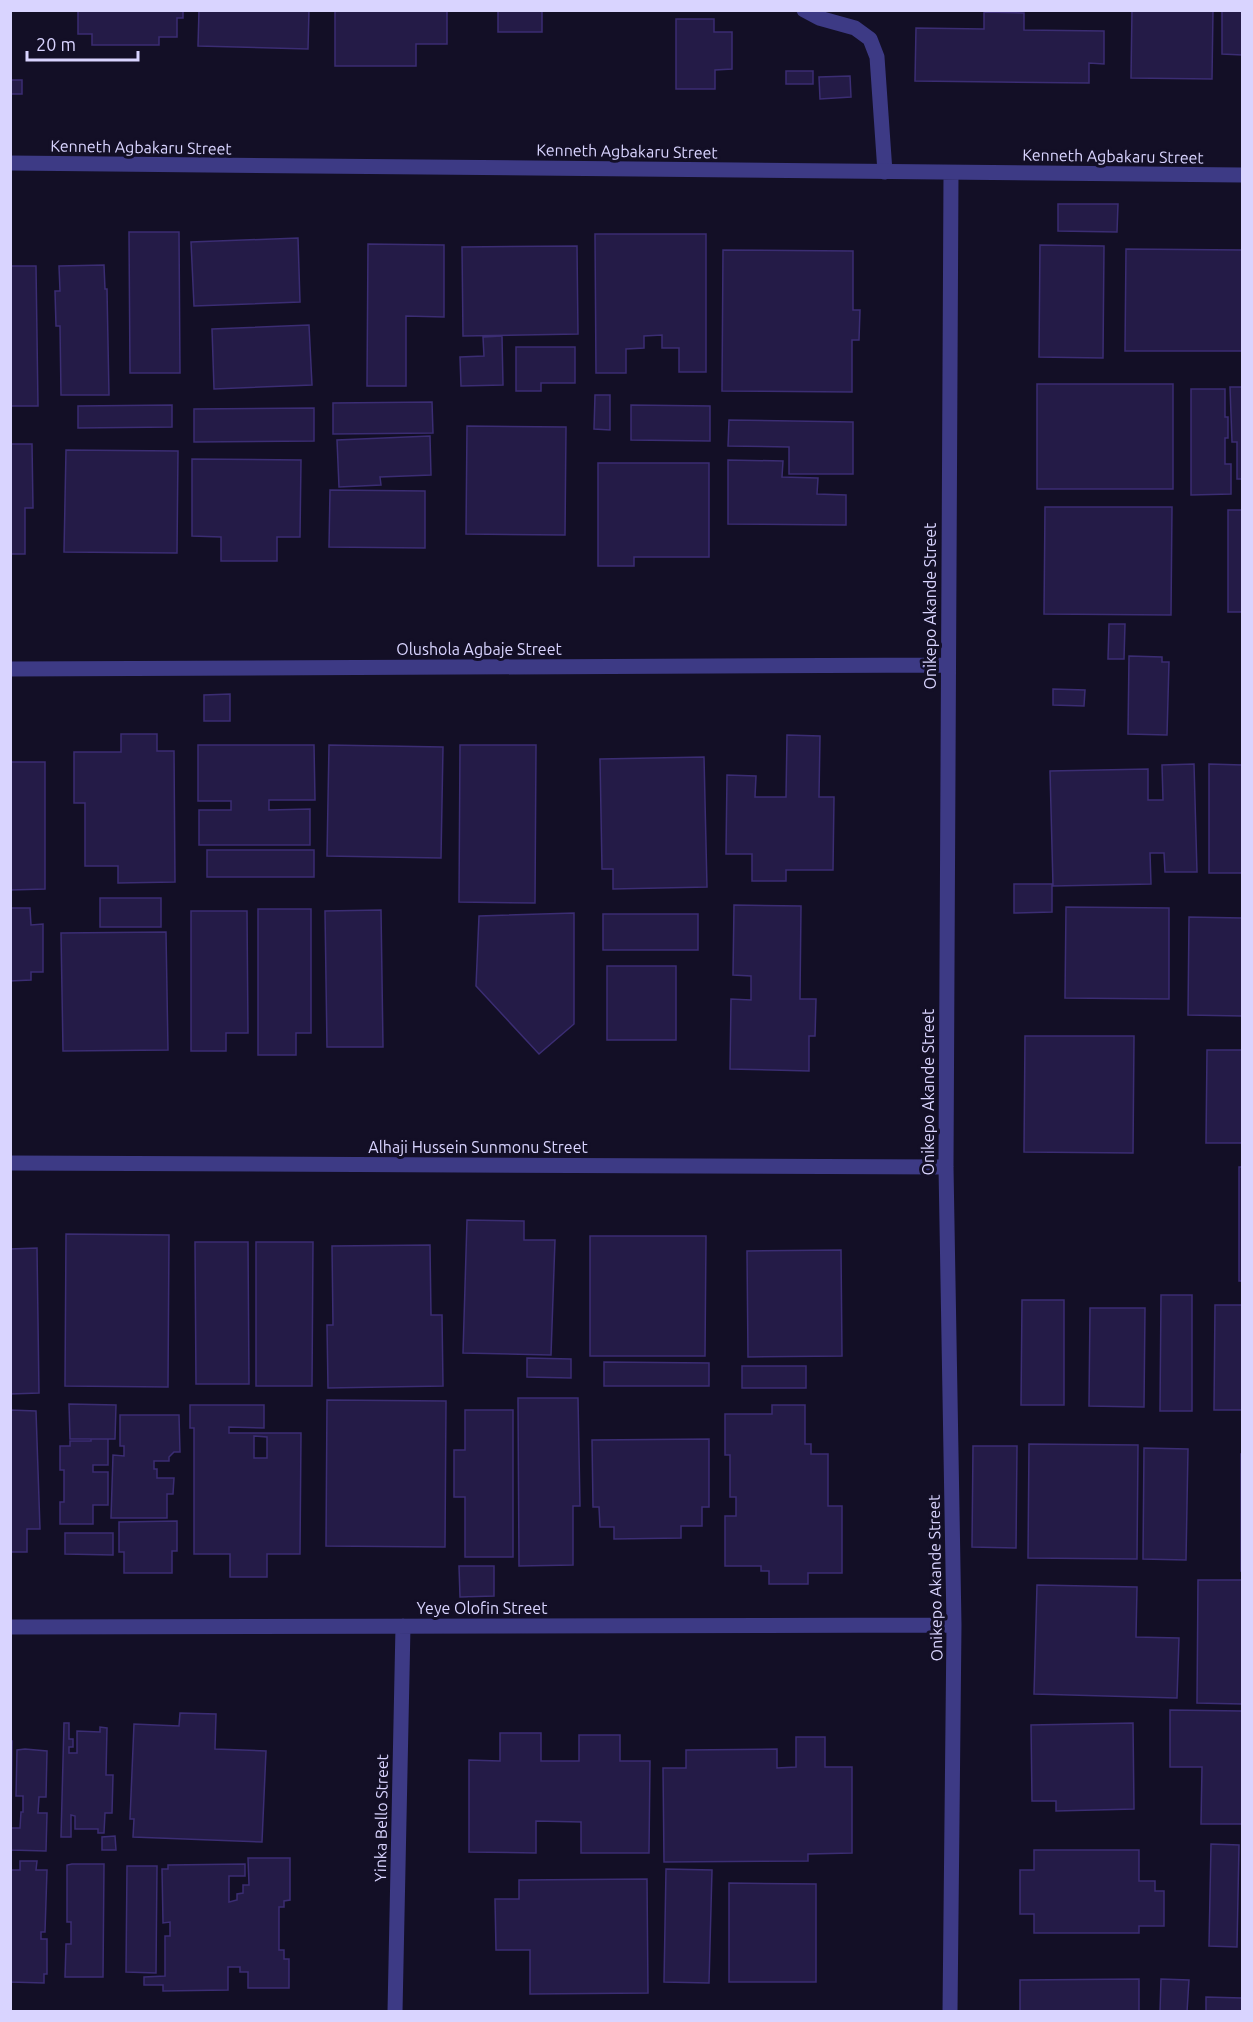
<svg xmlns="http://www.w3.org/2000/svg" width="1253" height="2022" font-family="Ubuntu,sans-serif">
	<rect width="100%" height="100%" fill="#130f26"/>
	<path fill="#241b47" stroke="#3b2d73" stroke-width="1.5" fill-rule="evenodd" d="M78,10h105v8h-6v19h-18v8h-67v-11h-14z
		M199,10h110l-1,39 -110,-3z
		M335,10h112v34h-31v22h-81z
		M498,10h44v22h-44z
		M1132,10h81l-1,69 -81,-1z
		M1222,10h20v45l-20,-1z
		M984,12l40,1v17l80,1v33l-15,-1v20l-174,-2 1,-53 68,1z
		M676,19h38v13h18v37l-17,1v19h-39z
		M786,71h27v13h-27z
		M850,76l1,21 -31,2 -1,-22z
		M10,80h12v14h-12z
		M1058,204h60l-1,28 -59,-1z
		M129,232h50l1,141h-50z
		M595,234h111v138h-27v-24h-17v-13l-18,1v12l-18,1v24h-30z
		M298,238l2,64 -106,4 -3,-64z
		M368,244l76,1v72l-38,-1v70h-39z
		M1040,245l64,1 -1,112 -64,-1z
		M577,246l1,88 -115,2 -1,-89z
		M1126,249l116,1v101h-117z
		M723,250l130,1v59h7l-1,30h-7v52l-130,-1z
		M104,265l1,24h2l2,106h-48l-1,-69h-4l-1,-35h5l-1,-25z
		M10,266h26l2,140h-28z
		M309,325l3,60 -98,4 -2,-60z
		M502,336l1,49 -42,1 -1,-29 24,-1 -1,-19z
		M516,347h59v36h-34v8h-25z
		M1037,384h136v105h-136z
		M1230,387h12v92h-5v-37h-5z
		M1191,389h34v28h3v21h-3v26h6v30l-40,1z
		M595,395h15v35l-16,-1z
		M432,402l1,31 -100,1v-31z
		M172,405v22l-94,1v-22z
		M631,405l79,1v35l-79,-1z
		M314,408v33l-120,1v-33z
		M729,420l124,2v52h-64v-27l-61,-1z
		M467,426l99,1 -1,108 -99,-1z
		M430,436l1,39 -51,2 1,8 -42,2 -2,-47z
		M10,444h22l1,64h-8v46h-15z
		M66,450l112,1 -1,102 -113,-1z
		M192,459l109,1 -1,77h-23v24h-56v-24l-29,-1z
		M728,460l55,1 -1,16 36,1 -1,16 29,1v30l-118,-1z
		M598,463h111v94h-75v9h-36z
		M330,490l95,1v57l-96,-1z
		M1045,507h127l-1,108 -127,-1z
		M1228,510h14v102h-14z
		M1109,624h16l-1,35h-16z
		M1129,656l33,1v5h7l-2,73 -39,-1z
		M1053,689l32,1 -1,16 -31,-1z
		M230,694v27h-26v-26z
		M121,734h36v17h17l1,131 -57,1v-17h-33v-63h-11v-51h47z
		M787,735l33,1 -1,61h15l-1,73h-47v11h-34v-27h-26l1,-79 29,1 -1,21h31z
		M198,745h116l1,55h-46v10l41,-1v36h-111v-35h32v-9h-33z
		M329,745l114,2 -2,111 -114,-2z
		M460,745h76l-1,158 -76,-1z
		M704,757l3,130 -94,2v-20h-11l-2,-110z
		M10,762h35v127l-35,1z
		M1194,764l3,108h-32l-1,-19h-14l1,31 -98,2 -3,-115 98,-2v31h15l-1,-35z
		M1209,764l33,1v108h-33z
		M207,850h107v27h-107z
		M1014,884h38v28l-38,1z
		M100,898h61v29h-61z
		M734,905l67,1 -1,93h16l-1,37h-6v35l-79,-2 1,-70 20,1v-24l-18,-1z
		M1066,907l103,1v91l-104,-1z
		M10,908h20l1,17 12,-1v48h-12v8l-21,1z
		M258,909h53v124h-15v22h-38z
		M381,910l2,137h-56l-2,-136z
		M191,911h56l1,122h-22v18h-35z
		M574,913v111l-35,30 -63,-68 3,-70z
		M603,914h95v36h-95z
		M1189,917l53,1v98l-54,-1z
		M166,932l2,118 -105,1 -2,-118z
		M607,966h69v74h-69z
		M1025,1036h109l-1,117 -109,-1z
		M1207,1050h35v93h-36z
		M1239,1167h3v114h-3z
		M467,1220l57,1v19h31l-4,115 -88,-2z
		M66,1234l103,1 -1,152 -103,-1z
		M590,1236h116l-1,120h-115z
		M195,1242h53l1,142h-53z
		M256,1242h57l-1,144h-56z
		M430,1245l1,70h11l1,71 -115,2 -1,-63h6l-1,-79z
		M37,1248l2,145 -29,1v-145z
		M841,1250l1,106 -94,1 -1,-106z
		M1161,1295h31v116h-32z
		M1022,1300h42v105h-43z
		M1215,1305h27v105h-28z
		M1090,1308h55l-1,99 -55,-1z
		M527,1358l44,1v19l-44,-1z
		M604,1362l105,1v23h-105z
		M742,1366h64v22h-64z
		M518,1398h60l2,108h-7v59l-54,1z
		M327,1400l119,1 -1,146 -119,-1z
		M69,1404l47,1 -1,34h-45z
		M190,1405h74v23l-35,-1v6h72l-1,121h-33v23h-37v-23h-36v-126h-4zM254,1436l13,1v21h-13z
		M772,1405h33v39h6v10h17v52h14v67h-34v11h-39v-13h-8v-5h-36v-50h11v-19h-6v-42h-5v-41h47z
		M10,1410l26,1 4,118h-13v23h-17z
		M465,1410h48v147h-48v-60h-11v-47h11z
		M120,1415h59l1,37h-6l-5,5v4h-15v8h3v9h17l-1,16h-6v24h-56l2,-63 11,1v-10h-4z
		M91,1439h17v26h-15v7h15v33h-15v19h-33v-22h4v-32h-4v-24h10v-5h21z
		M709,1439v68h-7v19h-21v12l-67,1v-12h-14l-1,-20h-6l-1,-67z
		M1029,1444l109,1 -1,114 -109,-1z
		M973,1446h44l-1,102 -44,-1z
		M1144,1448l44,1 -2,111 -43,-1z
		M1241,1454h1v117h-1z
		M177,1521v30h-5v22h-48v-21h-5v-30z
		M65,1533h48v22l-48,-1z
		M459,1566h35v30l-34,1z
		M1198,1580h44v124l-45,-1z
		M1037,1585l100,2 -1,50 43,1 -2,60 -143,-4z
		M1170,1710l72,1v113h-41l1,-57h-32z
		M180,1713l36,1 -1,35 51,2 -4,91 -129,-5 1,-18h-4l4,-95 45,2z
		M64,1723h5v16h4v8h-4v6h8v-22l23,1v-5l7,1 -1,47h7l-1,38h-7l-1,20h-6v-4h-23v-13l-4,-1v22h-10z
		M1133,1723l1,86 -78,2v-10h-24l-1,-76z
		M500,1733h41v28h38v-26h41v26h30l-1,92h-68v-31l-45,-1v32l-67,-1v-92l31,1z
		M796,1737h29v30h27v86l-44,1v7l-144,1 -1,-94h23v-18l91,-1v19l19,-1z
		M10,1741h2l-1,83h-1z
		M25,1749l22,2 -1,46h-7l-1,16h9l-1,38 -36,-1 1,-22h9l1,-16h2v-16h-7l1,-46z
		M115,1836l1,14h-14v-13z
		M1211,1844l28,1 -2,102 -28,-1z
		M1034,1850h105v31h16v10h9v35h-25v7h-105v-19h-14v-44h14z
		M248,1858h42v42l-6,1v6h-5v43h5v9h5v29h-41v-16h-8v-5h-12v23l-65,1v-6h-19v-8l21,-1v-40h5v-14l-7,1 -1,-54h6v-4l77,-1v12h-16v26l8,-2v-6l6,-1v-8h6z
		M20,1861h17l-1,9h11l-2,62h-4v7h6v35h-3v9l-34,-1v-112h10z
		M72,1864h32l-1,113h-38l1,-33h5v-22h-4v-57z
		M127,1866h30l-1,107 -30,-1z
		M666,1869l46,1 -3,113 -45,-1z
		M647,1879l1,114 -118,1v-44h-34l-1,-51h24v-19z
		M729,1883l87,1v98h-87z
		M1139,1979v33h-119v-32z
		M1161,1979l28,1 -2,32h-27z
		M1206,1997l36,1v14h-36z"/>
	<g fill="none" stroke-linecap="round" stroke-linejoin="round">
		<path stroke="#3d3a85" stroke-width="15" d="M804,10l15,8 36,10 15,11 7,18 8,115"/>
		<path stroke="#3d3a85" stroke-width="15" d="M10,163l1232,12
			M10,669l938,-4
			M10,1163l936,4
			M10,1627l944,-2
			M395,2012l8,-386
			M950,2012l4,-387 -8,-458 5,-994"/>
	</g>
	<g text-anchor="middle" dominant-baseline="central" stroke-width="6" stroke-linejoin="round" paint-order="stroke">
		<g font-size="16" fill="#d9d4ff" stroke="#130f26">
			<text transform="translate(141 147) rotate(1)">Kenneth Agbakaru Street</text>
			<text transform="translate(627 151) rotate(1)">Kenneth Agbakaru Street</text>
			<text transform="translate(1113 156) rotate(1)">Kenneth Agbakaru Street</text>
			<text transform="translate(930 606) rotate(-90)">Onikepo Akande Street</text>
			<text x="479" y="649">Olushola Agbaje Street</text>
			<text transform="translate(928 1092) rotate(-90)">Onikepo Akande Street</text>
			<text x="478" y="1147">Alhaji Hussein Sunmonu Street</text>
			<text transform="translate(935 1578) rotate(-91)">Onikepo Akande Street</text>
			<text x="482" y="1608">Yeye Olofin Street</text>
			<text transform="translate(381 1818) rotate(-89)">Yinka Bello Street</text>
		</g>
	</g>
	<rect width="1253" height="2022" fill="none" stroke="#d9d4ff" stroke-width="24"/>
	<path d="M27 51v9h111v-9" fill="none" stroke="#d9d4ff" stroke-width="3"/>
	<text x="36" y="51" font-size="18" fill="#d9d4ff" stroke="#130f26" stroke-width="4.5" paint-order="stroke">20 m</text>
</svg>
